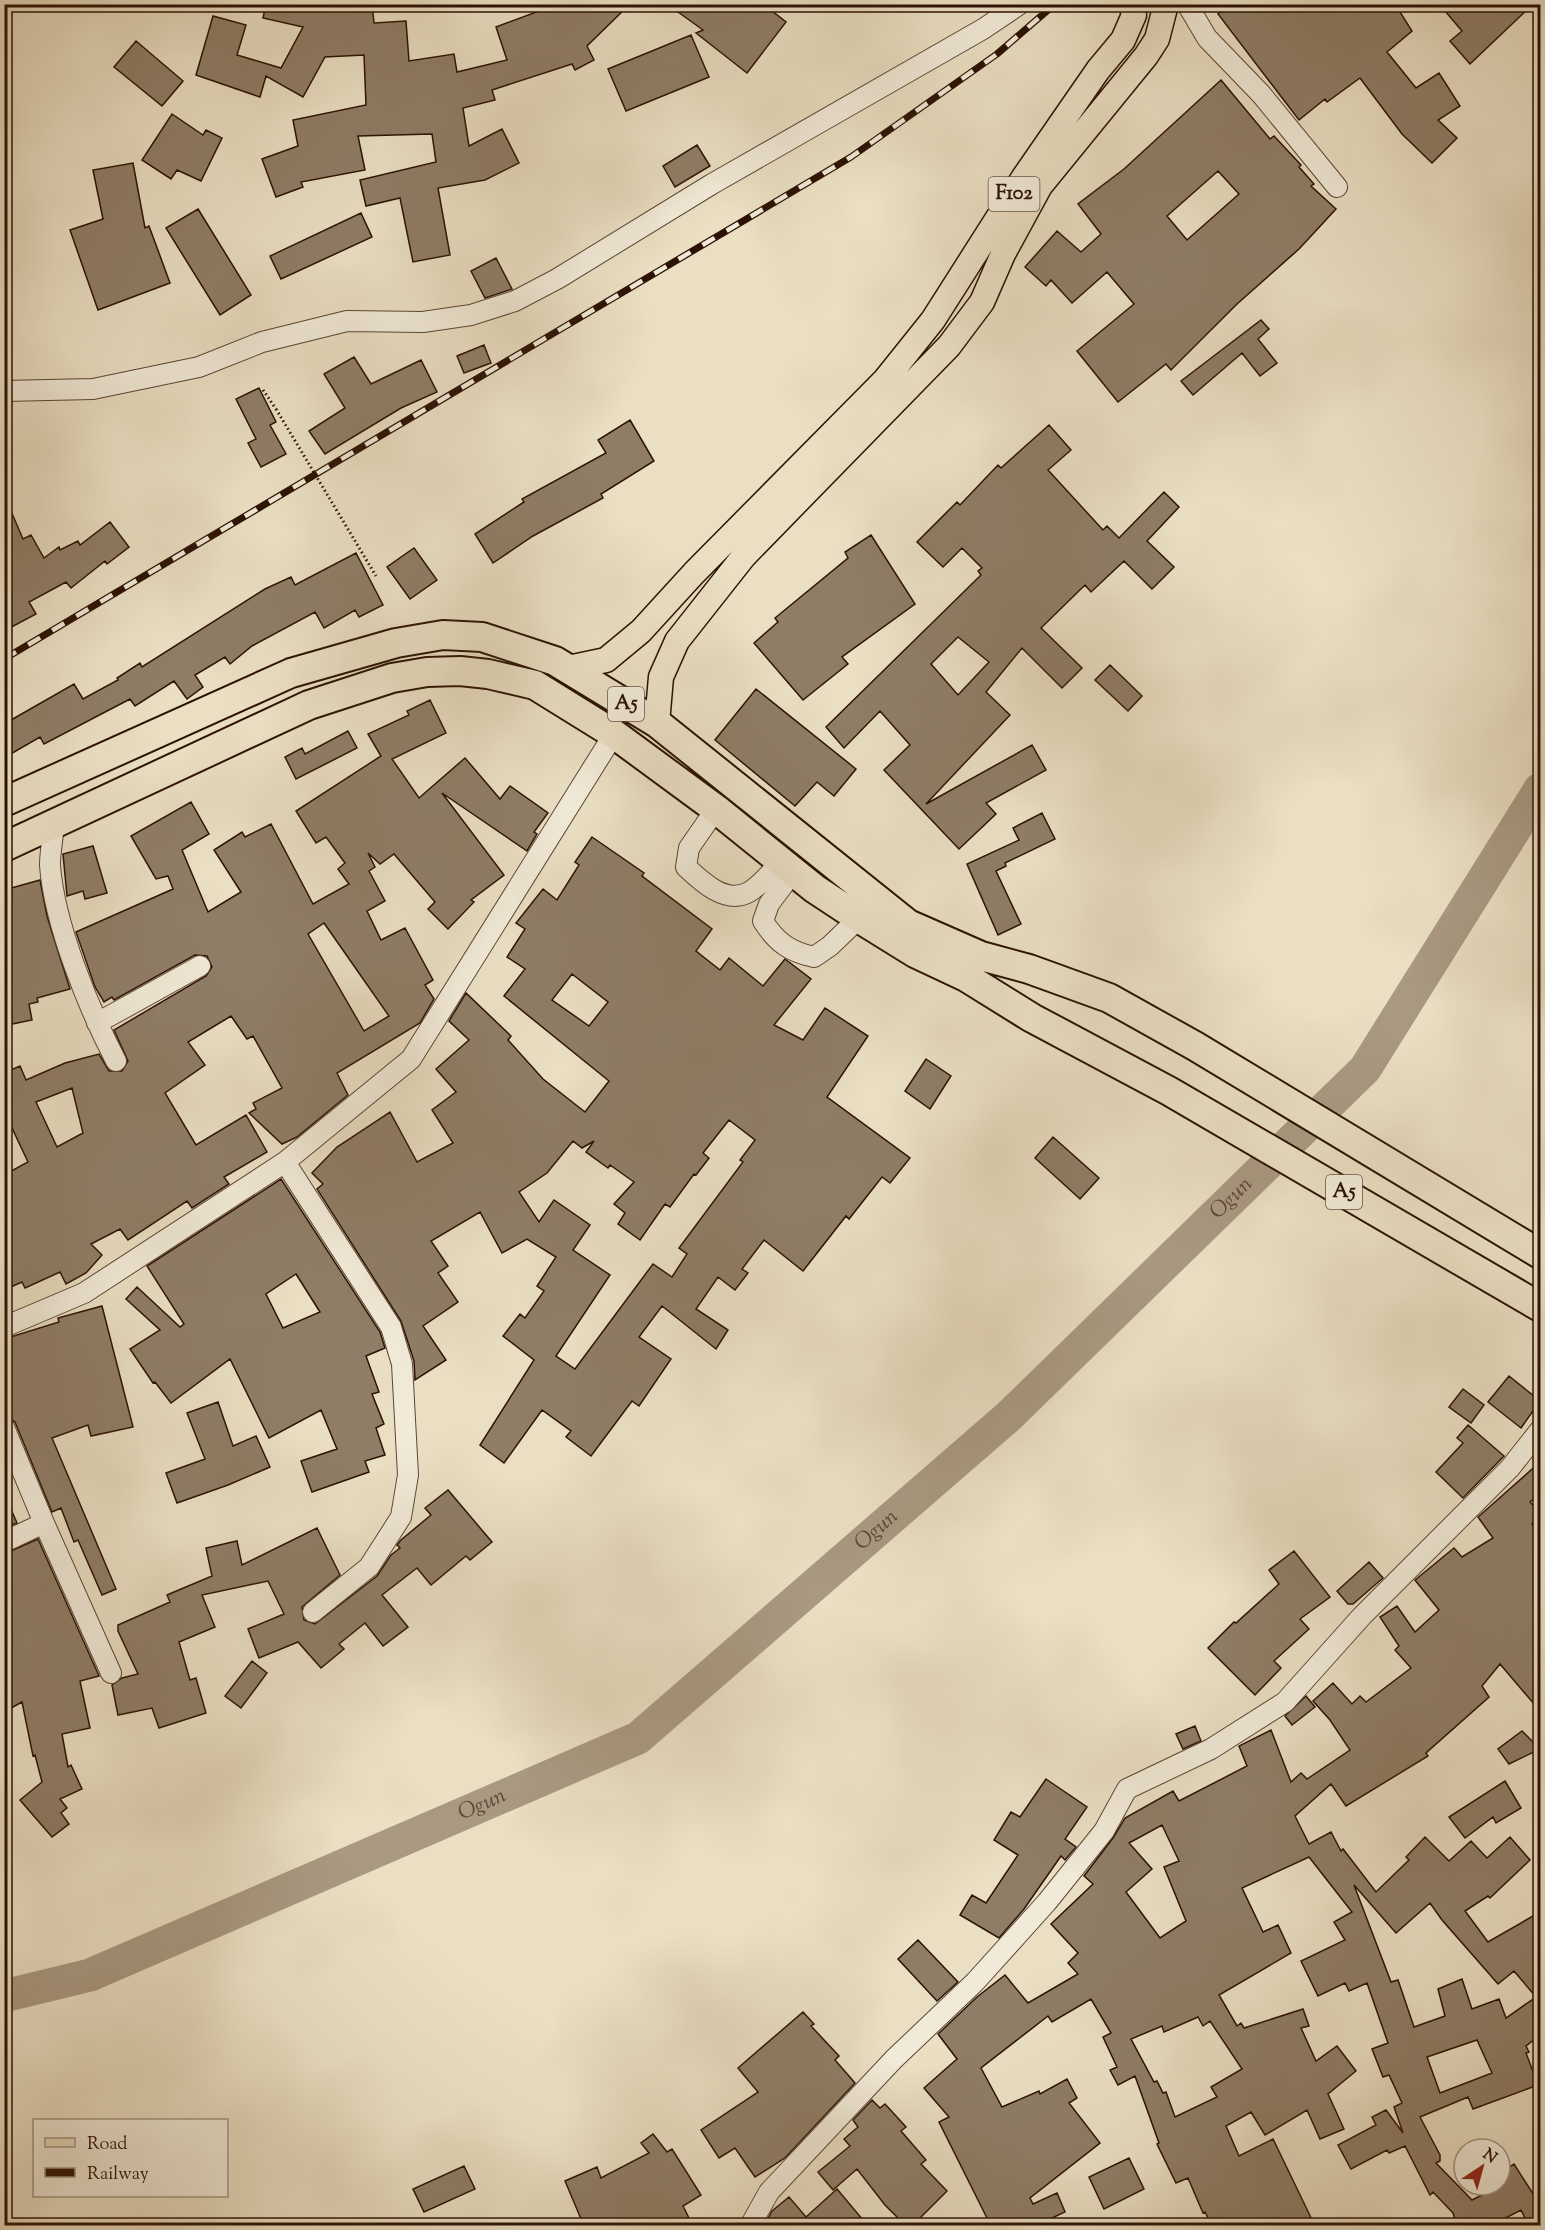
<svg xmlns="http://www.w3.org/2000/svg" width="1545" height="2230" font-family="'Sorts Mill Goudy',serif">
	<rect width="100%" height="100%" fill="#eadfc3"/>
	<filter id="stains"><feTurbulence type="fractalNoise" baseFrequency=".00333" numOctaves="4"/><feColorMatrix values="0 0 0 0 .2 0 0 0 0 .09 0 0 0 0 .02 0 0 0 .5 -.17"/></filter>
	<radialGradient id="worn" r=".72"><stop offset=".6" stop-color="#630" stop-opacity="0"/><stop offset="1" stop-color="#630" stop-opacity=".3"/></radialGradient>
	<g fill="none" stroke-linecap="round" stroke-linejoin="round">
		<path stroke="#a99982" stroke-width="33" id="s1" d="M4,1996l86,-21 548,-237 371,-322 356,-347 175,-280"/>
	</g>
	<path fill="#8f7d67" stroke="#2c1204" stroke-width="1.5" fill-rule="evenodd" d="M266,4h106l2,19 32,-2 3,40 45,-7 3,18 50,-12 -11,-33 62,-23h72l-43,42 7,14 -19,10 -3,-6 -80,26 3,10 -32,8 6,38 33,-17 17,34 -34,17 -47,8 12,67 -37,7 -13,-64 -34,8 -6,-26 76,-18 -4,-28 -74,2 7,34 -64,12 2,5 -27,10 -14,-38 36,-13 -5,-26 73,-15 -2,-50 -39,2 -22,40 -37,-21 -6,21 -64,-22 17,-59 33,9 -9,30 44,13 22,-41 -40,-9z
		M667,4h96l23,18 -39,51 -51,-40 7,-3z
		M1231,4h164l17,27 -25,21 29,36 23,-15 21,33 -22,14 19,18 -25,25 -30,-29 -42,-56 -33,24 -2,-3 -26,21 -81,-106z
		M1439,4h94l-63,60 -20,-23 12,-10z
		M691,35l18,42 -83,34 -18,-42z
		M136,41l47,40 -21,25 -48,-39z
		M1221,80l49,59 4,-3 27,29 -2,2 15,17 -3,2 25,23 -37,40 -62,55 -66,66 -5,-6 -48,38 -41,-51 57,-47 -27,-32 -35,31 -21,-23 -5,6 -21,-19 32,-36 24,21 20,-18 -23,-30 46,-35zM1218,171l21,23 -52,46 -20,-24z
		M172,114l31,21 3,-5 16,8 -21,43 -24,-11 -6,9 -29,-19z
		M697,145l13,21 -35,21 -12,-21z
		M133,163l12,65 4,-2 21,57 -72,27 -28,-80 33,-11 -10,-49z
		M198,209l53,86 -31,20 -54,-87z
		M361,213l11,24 -91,42 -11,-23z
		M496,258l16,31 -27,9 -14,-27z
		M1261,320l8,9 -11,10 19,24 -17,13 -18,-23 -49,42 -12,-14z
		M484,345l7,18 -27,10 -7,-17z
		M354,357l17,27 50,-24 16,32 -36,16 -76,46 -16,-23 36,-23 -21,-34z
		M259,388l17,34 -6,3 16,29 -25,13 -13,-24 8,-4 -20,-40z
		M630,420l24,41 -53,33 2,4 -70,38 -40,27 -18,-29 49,-32 -2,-3 84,-46 -8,-13z
		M1049,425l22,25 -23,20 55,60 4,-4 12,12 45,-46 15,15 -32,34 27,26 -22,22 -28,-28 -33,31 -6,-7 -44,43 41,40 -20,20 -40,-40 -36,44 24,23 -84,89 106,-59 14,25 -60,33 10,11 -37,35 -75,-79 26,-25 -30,-34 -36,37 -18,-21 155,-152 -3,-4 4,-3 -20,-20 -19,19 -26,-25 40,-40 3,3 38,-40 3,3zM958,637l31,25 -31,33 -27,-31z
		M4,495l19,44 8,-4 13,23 15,-11 1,3 18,-9 2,4 30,-23 19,25 -22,17 -2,-3 -34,27 -5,-6 -37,20 7,12 -32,17z
		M871,535l44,69 -73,53 6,7 -45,36 -49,-57 24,-21 -3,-4 73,-60 -3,-6z
		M414,548l23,32 -27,19 -23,-32z
		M356,553l27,52 -24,12 -4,-7 -31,18 -9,-16 -63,34 -22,18 -5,-7 -30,18 8,12 -16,12 -13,-18 -39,25 -5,-7 -86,45 -4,-7 -31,18 -5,-8v-23l70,-40 9,15 35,-19 -1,-2 23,-15 2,4 123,-78 26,-12 4,8z
		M1110,665l32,31 -14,15 -33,-31z
		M756,689l100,80 -22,27 -17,-14 -22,24 -80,-66z
		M430,700l16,33 -54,26 27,39 46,-40 35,41 10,-13 38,27 -14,19 3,2 -10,17 -85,-58 62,82 -33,25 3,2 -26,27 -20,-20 7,-7 -41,-48 -14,10 -12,-11 7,14 -6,4 16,30 -18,10 14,29 24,-12 28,52 -8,5 9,14 -14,24 -83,50 11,22 -51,42 -15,7 -33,-31 7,-4 -3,-6 29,-15 -29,-52 -6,3 -16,-23 -43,26 17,23 -40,28 31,52 50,-30 21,37 -43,25 5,7 -37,24 -5,-7 -59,39 -8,-11 -29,15 11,11 -16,18 -20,11 -6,-12 -35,16 -3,-6 -18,8v-115l24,-13 -24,-51v-38l16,-7 6,14 39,-17 34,-9 10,17h13l6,-10 -14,-31 92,-54 6,-9 -5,-11 -12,-1 -81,45 -2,-3 -8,5 -9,-15 -19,-55 97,-43 -5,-13 -12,3 -25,-43 60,-34 18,32 -27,16 26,62 33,-20 -27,-42 28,-18 3,5 26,-13 42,80 36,-20 -11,-15 7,-6 -19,-26 -10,6 -20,-32 85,-55 -13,-22 41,-19 -2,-4zM324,923l65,93 -25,15 -56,-97zM72,1088l11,45 -26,14 -21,-45z
		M348,731l9,17 -61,31 -11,-22 17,-9 3,6z
		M1042,813l13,26 -50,24 1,3 -10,5 25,53 -23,11 -31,-71 52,-24 -6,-12z
		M592,837l52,36 -2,3 70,53 -16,22 24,19 9,-12 34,28 22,-27 26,20 -37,46 29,15 22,-32 43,28 -41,61 83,61 -20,25 -8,-6 -33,42 -3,-3 -43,55 -39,-31 -22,29 6,4 -13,17 -17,-13 -22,32 32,21 -12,19 -54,-43 -23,31 32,22 -32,47 -7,-5 -41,55 -25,-19 5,-6 -29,-21 -38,53 -24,-18 54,-85 -31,-24 17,-22 5,4 19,-27 -7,-5 19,-29 -29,-18 -25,14 -22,-41 -49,29 17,25 -10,7 20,29 -35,24 23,34 -31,20 -1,-19 -13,-40 -84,-132 6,-5 -11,-11 25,-26 53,-35 27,50 36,-19 -21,-33 24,-18 -20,-23 33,-29 -20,-19 17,-28 45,43 -3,4 35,39 42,33 24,-31 -105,-85 21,-27 -18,-12 18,-28 -9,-6 27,-34 14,11 22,-35 -4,-3zM572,974l36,28 -19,24 -37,-26zM729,1120l26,20 -15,20 3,2 -64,86 8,6 -15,23 -19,-13 -78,105 -19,-13 54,-81 -37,-25 17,-25 -36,-25 -15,22 -20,-30 28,-19 26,-32 9,7 12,-7 -8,11 22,16 2,-3 24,17 -20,22 11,9 -7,11 22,16 25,-36 5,3 24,-33 2,1 13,-17 -6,-5z
		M93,846l14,47 -22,6 -2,-8 -16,5 -4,-42z
		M40,880l7,36 23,73 -33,9 1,4 -9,2 3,16 -20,4 -8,-36v-98z
		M926,1059l25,17 -21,33 -25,-18z
		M1053,1137l46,41 -19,21 -45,-41z
		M281,1179l99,153 5,16 -19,8 13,36 -7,2 12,30 -8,4 9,27 -20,6 4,11 -57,20 -11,-31 36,-12 -16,-39 -52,28 -39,-79 -59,44 -16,-21 -2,1 -23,-34 30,-19 -34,-31 11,-12 43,40 4,-3 -37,-58zM296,1274l24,38 -37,16 -17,-34z
		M102,1306l31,121 -42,9 -3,-11 -36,13 64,151 -14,6 -24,-55 -4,2 -13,-34 -9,4 -37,-90 -11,-7v-76l55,-17 -1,-4z
		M1509,1376l31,25 -19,27 -33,-26z
		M1463,1389l21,16 -13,18 -22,-16z
		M218,1402l15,44 23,-10 14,31 -42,18 -51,18 -11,-30 39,-14 -18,-46z
		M1468,1425l36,31 -41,42 -27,-26 27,-29 -6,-5z
		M1540,1462v31l-10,9 10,11 -8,11 8,16v171l-40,-47 -18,22 7,11 -63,56 2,3 -82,50 -15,-22 -36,32 14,28 22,-12 10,19 2,-2 33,43 33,-32 -3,-3 19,-20 24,24 22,-20 16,17 23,-21 20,23 -40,38 -2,-2 -23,15 23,31 52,-30v123l-14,11 3,6 -3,1 12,32 -65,24 -5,-12 -48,20 20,38v6l-4,2 36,37 28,-14v-12l14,-10 21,33 5,-3v32h-11l-8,-16 -31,16h-33l-4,-13 -20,-21 -3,3 -25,-49 -16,7 -2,-3 -36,19 -13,-24 38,-20 -4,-8 14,-7 17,23 -9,-26 8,-4 -13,-28 -6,2 -11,-28 16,-6 -21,-60 -18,8 -4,-8 -27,13 -17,-35 44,-21 -11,-18 18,-10 -43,-55 -67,31 21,44 15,-7 13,28 -72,42 18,31 4,-3 3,5 59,-19 6,17 -8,2 15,33 21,-15 19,25 -28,23 16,35 -24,10 -13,-29 -42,25 -14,-23 -25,14 13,30 34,-17 42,87h-103l-7,-14 -2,1 -15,-35 -12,5 -19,-39 2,-1 -24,-67 -17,9 -8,-15 7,-3 -14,-30 8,-4 -20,-34 -39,23 -4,-6 -67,52 21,39 37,-16 1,3 27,-15 10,19 -8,5 31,40 -70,55 3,6 24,-11 8,19 -30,14h-44l-52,-104 10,-5 -25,-29 33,-29 -19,-25 39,-37 28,-22 23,28 50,-29 -10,-11 10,-10 -27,-29 42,-40 -9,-8 29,-38 12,-20 48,-27 6,10 68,-35 -8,-20 32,-16 20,52 10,-9 6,6 43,-29 -20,-30 -17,-19 20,-18 19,21 8,-8 6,6 45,-34 -16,-18 4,-4 -19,-29 17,-11 18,26 24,-22 -24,-30 39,-32 8,9 31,-19 -15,-21zM1162,1825l17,36 -15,6 22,54 -26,17 -34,-46 26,-23 -23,-26zM1354,1885l42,48 34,-30 12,17 56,64 16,-13 22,26 -30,21 -7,-19 -27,10 -10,-30 -24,10 7,27 -31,11 -16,-47 -7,2zM1198,2017l5,9 7,-5 32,48 -31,18 6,10 -42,20 -9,-25 -3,1 -6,-12 -3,1 -23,-43 31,-13 2,6zM1477,2040l15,33 -52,20 -13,-36z
		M448,1490l44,52 -22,18 -4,-4 -35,29 -14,-17 -35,27 26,32 -25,19 -18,-23 -26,21 5,5 -23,19 -23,-26 -39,16 -11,-29 36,-15 -16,-33 -66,14 13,32 -36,15 11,38 6,-2 10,35 -47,15 -7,-20 -34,7 -6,-30 10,-7 16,-4 -20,-43v-6l52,-23 -3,-7 45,-19 -6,-28 31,-7 5,24 75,-37 23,47 -38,32 2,13 11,4 62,-48 14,-21 9,-7 -3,-3 4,-5 30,-25 -6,-7z
		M4,1493l13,30 -13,5z
		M38,1539l61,137 -19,5 10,47 -28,6 6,33 3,-2 11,24 -22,10 7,9 -6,5 8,11 -17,13 -32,-37 22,-18 -7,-27 -2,1 -11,-54 -18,10v-158z
		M1294,1551l36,46 -30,22 9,10 -35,32 7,7 -26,27 -47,-47 26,-26 2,1 43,-39 -10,-14z
		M1369,1562l14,16 -30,26h-5l-11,-13z
		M252,1661l15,12 -26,35 -16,-12z
		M1306,1696l9,11 -23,18 -7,-9z
		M1195,1726l6,15 -18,8 -7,-15z
		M1522,1731l18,18 -31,15 -11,-15z
		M1046,1779l41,28 -22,32 11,8 -11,13 -4,-4 -37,53 -25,29 -39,-23 12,-20 14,8 32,-48 -24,-15 17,-28 9,5z
		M1505,1781l16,27 -25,15 -3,-6 -28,21 -16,-21z
		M918,1940l40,42 -21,19 -39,-42z
		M803,2012l11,12 -3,2 28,30 -4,4 20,23 -70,75 -30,19 -20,-29 -16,10 -18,-28 57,-38 -20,-24z
		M872,2100l8,8 5,-4 21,23 -5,4 25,29 -5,4 26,27 -35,35h-6l-21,-21 -28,-36 -24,21 -15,-18 32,-26 -6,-7 14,-12 -5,-7z
		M653,2134l14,18 5,-3 29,46 -18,11 10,20h-63l-3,-7 -15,7h-28l-19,-45 32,-14 4,11 48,-25 -8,-10z
		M1129,2158l15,31 -40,20 -15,-32z
		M464,2166l11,23 -51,23 -11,-23z
		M837,2189l31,37h-104l8,-15 17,-14 17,20z"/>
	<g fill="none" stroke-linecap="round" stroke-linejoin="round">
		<defs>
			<path id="minor" d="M1187,4l20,34 54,56 76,93
				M4,391l89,-2 106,-22 63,-25 85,-21 76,1 48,-7 44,-14 42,-22 155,-95 271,-155 37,-25
				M716,809l-27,39 -3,19c16,15 40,38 63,25 12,-7 23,-21 32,-30
				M54,824c-1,13 -4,28 -4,41 4,59 39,144 66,196
				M793,872l-24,32 -6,17c13,21 27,31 51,36l16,-11 29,-28
				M97,1023l103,-57
				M285,1162l106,165 11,37 6,111 -7,42 -32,50 -56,45
				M4,1327l80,-34 201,-131 126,-103 203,-325
				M4,1427l40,96 67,150
				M4,1542l40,-19
				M750,2226l19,-34 125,-133 81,-77 72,-80 57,-71 23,-42 84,-40 74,-47 77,-86 148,-148 30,-38"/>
			<path id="major" d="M568,668l38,-8 35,-29 53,-58 191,-193 48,-60 91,-143 74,-107 25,-30 11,-25 -3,-11
				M657,723l4,-46 16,-36 67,-85 205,-210 33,-44 21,-48 37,-68 106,-130 11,-17 9,-35"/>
			<path id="highway" d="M4,802l287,-129 105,-30 47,-8 39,2 73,24 102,62 251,201 73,32 48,13 80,29 86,48 345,208
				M4,847l305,-142 83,-27 35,-6 33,-1 28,3 47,11 79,49 102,75 99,80 50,33 50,31 51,24 66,41 137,73 371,216"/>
		</defs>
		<use href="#minor" stroke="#5c4534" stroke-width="22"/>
		<use href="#major" stroke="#2c1204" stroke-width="27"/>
		<use href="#highway" stroke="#2c1204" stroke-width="32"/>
		<path stroke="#2c1204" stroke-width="3" stroke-dasharray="1.5 3" stroke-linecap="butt" d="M263,390l13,19"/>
		<use href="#minor" stroke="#f1ead8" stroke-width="20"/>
		<use href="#major" stroke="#eadfc3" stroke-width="24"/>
		<use href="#highway" stroke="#eadfc3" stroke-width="28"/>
		<defs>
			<path id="rail" d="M4,659l847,-502 146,-103 58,-50"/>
		</defs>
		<use href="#rail" stroke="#2c1204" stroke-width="7"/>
		<use href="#rail" stroke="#f1ead8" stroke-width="4.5" stroke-dasharray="14" stroke-linecap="butt"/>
		<path stroke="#2c1204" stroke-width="3" stroke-dasharray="1.5 3" stroke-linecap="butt" d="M276,409l100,167"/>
	</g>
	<g text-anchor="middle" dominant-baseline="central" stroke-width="4.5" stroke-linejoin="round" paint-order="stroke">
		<g fill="#f1ead8" stroke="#675344" stroke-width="1.5">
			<rect x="988.5" y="177" width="51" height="34" rx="4.5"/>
			<rect x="608" y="687" width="36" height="34" rx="4.5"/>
			<rect x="1326" y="1175" width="36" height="34" rx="4.5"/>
		</g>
		<g font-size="20" font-weight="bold" fill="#2c1204">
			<text x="1014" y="194">F102</text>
			<text x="626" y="704">A5</text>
			<text x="1344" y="1192">A5</text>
		</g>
		<g font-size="22" font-style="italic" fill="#5e4836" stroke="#f1ead8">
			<text stroke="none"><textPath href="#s1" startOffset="1488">Ogun</textPath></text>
			<text stroke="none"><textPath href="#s1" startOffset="1002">Ogun</textPath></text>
			<text stroke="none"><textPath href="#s1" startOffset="516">Ogun</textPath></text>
		</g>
	</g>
	<rect width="1545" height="2230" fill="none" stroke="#eadfc3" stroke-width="24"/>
	<rect x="6" y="6" width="1533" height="2218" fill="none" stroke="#2c1204" stroke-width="3"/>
	<rect x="12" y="12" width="1521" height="2206" fill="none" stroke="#2c1204" stroke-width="1.5"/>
	<rect x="33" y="2119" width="195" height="78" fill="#f1ead8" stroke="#a29483" stroke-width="1.5"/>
	<rect x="45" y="2138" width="30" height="9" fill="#eadfc3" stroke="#a29483" stroke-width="1.5"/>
	<text x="87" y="2149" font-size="18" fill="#2c1204">Road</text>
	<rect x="45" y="2168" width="30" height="9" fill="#2c1204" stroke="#a29483" stroke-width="1.5"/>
	<text x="87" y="2179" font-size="18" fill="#2c1204">Railway</text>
	<g transform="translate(1482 2167) rotate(36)"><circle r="28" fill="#f1ead8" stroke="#a29483" stroke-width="1.5"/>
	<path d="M0-4.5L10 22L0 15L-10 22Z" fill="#8f2418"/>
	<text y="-9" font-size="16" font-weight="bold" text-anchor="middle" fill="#2c1204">N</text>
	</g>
	<rect width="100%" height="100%" filter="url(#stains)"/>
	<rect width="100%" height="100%" fill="url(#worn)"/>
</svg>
